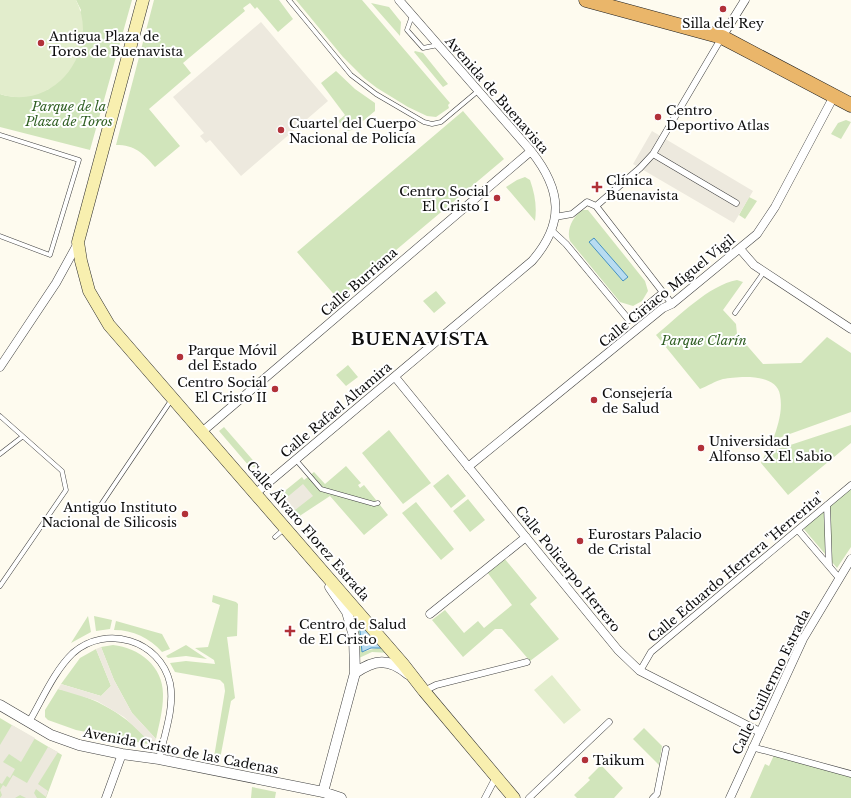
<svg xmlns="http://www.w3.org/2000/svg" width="851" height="798" font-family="'Libre Baskerville',serif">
	<rect width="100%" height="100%" fill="#fefbef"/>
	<path fill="#d1e5bb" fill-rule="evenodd" d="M76,0h56l-42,150 -90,-23v-33c17,6 33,1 49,-5l32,-79z
		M154,0h125l14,19 -15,13 -21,-25 -2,2 -5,-6 -7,5 2,3 -62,52 8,10 -42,36 31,37 -25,21c-12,-14 -20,-22 -39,-22z
		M296,0h66l88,103 -2,2 1,3 -13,9 -9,-1 -19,-9 -31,-19 -13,-10 -21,-21z
		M371,3l18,4 12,15 -1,14z
		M415,51l8,2 25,31 -5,3 -29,-35z
		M336,71l19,18 20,14v8l-23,19 -5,1 -9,-10 7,-6 -24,-32z
		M463,111l41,48 -166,140 -41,-47z
		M846,120l5,2 -10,17 -10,-5 7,-11z
		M525,177l5,3c5,14 7,27 5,41l-29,-34 11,-7z
		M749,197l8,4 -12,18 -6,-4z
		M582,210h6l57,71 3,10 -6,10 -9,5 -13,-4 -50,-61c-4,-12 3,-24 12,-31z
		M737,280l6,2 -20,28 13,14 1,10 26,30 38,-1 26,-26 24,16v59l-78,28c5,-15 10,-29 7,-45 -3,-22 -41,-19 -57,-16 -8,2 -15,7 -23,10l-44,-54c22,-18 53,-50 81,-55z
		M436,291l10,12 -12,10 -11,-12z
		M348,365l10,12 -12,9 -10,-11z
		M851,425v18l-63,52 -27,-32 5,-10z
		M224,427l34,39 -5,1 -4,-1 -30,-35z
		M389,430l42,53 -28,21 -41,-51z
		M346,466l15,17 -3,2 2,3 4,-3 24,30 -24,20 -34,-39 -35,23 -15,-17 1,-8 21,-17 2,3 10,-8 11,12z
		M448,474l18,22 -15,12 -18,-22z
		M851,487v60l-14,21 -34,-40z
		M468,499l17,21 -15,12 -17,-21z
		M416,502l38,47 -13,11 -39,-47z
		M504,558l33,40 -7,6 29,35 -29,22 -28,-32h-7l-32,28 -31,-37 13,-10 19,23 14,-12 6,7 28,-23 -25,-33z
		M213,595l23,7 2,2 -1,32 -10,1 8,61 -4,3 -11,58 -6,-2 11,-66 -1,-7 -4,-4 -45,-8 -5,-9 16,-2 29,3 -1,-4 -19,-12 13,-1 12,-42 -8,-3z
		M352,608l39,45 -19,-1 -13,6v-25zM359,622l18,26 -15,4z
		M88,616l3,16 -20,11z
		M94,616l18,4 -2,9 -14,2z
		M116,621l46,13 8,15 -8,3c-12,-14 -29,-22 -48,-22z
		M113,645c27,3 51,22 50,51 0,14 -4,29 -7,43l-24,-26 -18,-33 -13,-33z
		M186,645l21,14 -21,-3 -18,2 -2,-2z
		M96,649l15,37 -10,10 -40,-12 19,-26z
		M58,689c38,8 69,26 95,56l-77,-15 -28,-10 -3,-3v-7z
		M0,718l62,37 -16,43h-46z
		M644,728l18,18 -3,19 -26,-26z
		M775,753l76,24v21h-101l15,-34 4,2z
		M601,765l22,23 -9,10h-37l-3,-3 16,-15 -2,-2z
		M252,787l24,5 -1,6h-24z"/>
	<path fill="#e2edcc" d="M0,0h76c25,50 -21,112 -76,94z
		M552,675l29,35 -17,14 -30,-34z"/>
	<path fill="#ede9de" d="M261,22l67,79 -87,75 -31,-36 -4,3 -6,-7 4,-3 -31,-36z
		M652,131l101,60 -19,32 -101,-59z
		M303,484l10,12 -18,14 -10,-11z
		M101,647l13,33 18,33 24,26 -3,6 -29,-28 -27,-16 -39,-12 3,-5 40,12 10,-10 -15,-37z
		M12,725l23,13 -14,24 -12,-8 -6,8 12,7 -5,9 -3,-2 -5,8 -2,-1v-38z
		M48,747l10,5 -20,32 10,7 -2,6 -10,-8 -2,4 3,5h-11l-6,-3 -5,3h-15l2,-3 -2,-5 3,-5 3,2 7,-12 14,8z"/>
	<path fill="#b8dcf1" stroke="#4591c1" d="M594,238l34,39 -5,4 -34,-39z
		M359,621l26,27h-14l-9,4z"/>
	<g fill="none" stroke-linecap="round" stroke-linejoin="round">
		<defs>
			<path id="service" d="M289,0l62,75 25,19 48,28 8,2 9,-2 37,-31
				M412,16l-5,14 16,18 15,-3
				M0,135l79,25 -29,95 -50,-19
				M735,313l29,-41
				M0,416l62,55 4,19 -66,96
				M0,454l22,-17
				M296,460l25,29 53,15 4,-1
				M102,503l70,-104
				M275,537l9,-8"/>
			<path id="pedestrian" d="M722,37l-69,117 83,49
				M596,206l44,-38 13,-14
				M555,217l17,-3 15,-12 9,4 76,98
				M552,231l14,13 63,76 34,-28
				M827,505l2,61
				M798,530l41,48
				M640,671l11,-19 200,-167
				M424,691l12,-6 91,-23
				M29,722c13,-22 25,-51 44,-69 33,-29 87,-13 97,30 5,24 -6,53 -11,76
				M752,747l99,27
				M485,798l11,-21
				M529,798l80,-76
				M653,798l4,-4 9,-45"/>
			<path id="minor" d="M722,37l23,-37
				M740,249l14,16 97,64
				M0,367l56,-84 22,-40
				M395,377l223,273 22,21 120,61
				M203,431l328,-280
				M468,467l195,-159 9,-4 85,-70 18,-27 59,-111
				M256,493l276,-232c33,-38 30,-71 -1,-110l-132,-151
				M430,614l96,-77
				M106,798l16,-44
				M730,798l73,-159 48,-80"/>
			<path id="tertiary" d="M355,673c20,-14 34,-15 53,1
				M0,705l51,30 28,10 43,9 37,5 164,33 18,6
				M323,792l32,-119 -1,-37 -7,-24 -17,-25"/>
			<path id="secondary" d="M143,0l-65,242 3,19 8,30 20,34 294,339 21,27 90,107"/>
			<path id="trunk" d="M586,0l136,37 129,68"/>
		</defs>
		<use href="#service" stroke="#404040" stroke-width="5"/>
		<use href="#pedestrian" stroke="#404040" stroke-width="7"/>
		<use href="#minor" stroke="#404040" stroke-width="9"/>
		<use href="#tertiary" stroke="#404040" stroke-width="11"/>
		<use href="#secondary" stroke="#2f2f2f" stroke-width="13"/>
		<use href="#trunk" stroke="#1e1e1e" stroke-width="15"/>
		<use href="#service" stroke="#fff" stroke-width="4"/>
		<use href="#pedestrian" stroke="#fff" stroke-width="6"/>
		<use href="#minor" stroke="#fff" stroke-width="8"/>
		<use href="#tertiary" stroke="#fff" stroke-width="10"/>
		<use href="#secondary" stroke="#f8efaf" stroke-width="12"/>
		<use href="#trunk" stroke="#eab66a" stroke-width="14"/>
	</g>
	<g fill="#b13139" stroke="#fff" stroke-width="1.5">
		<circle cx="723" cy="9" r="4"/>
		<circle cx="41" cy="43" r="4"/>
		<circle cx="658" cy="117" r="4"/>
		<circle cx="281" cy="130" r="4"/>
		<path d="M595 181h4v4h4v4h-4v4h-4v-4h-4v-4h4z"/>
		<circle cx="497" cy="198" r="4"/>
		<circle cx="180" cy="357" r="4"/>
		<circle cx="275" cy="389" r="4"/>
		<circle cx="594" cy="400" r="4"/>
		<circle cx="701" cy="448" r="4"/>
		<circle cx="185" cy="514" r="4"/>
		<circle cx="580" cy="541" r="4"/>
		<path d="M288 625h4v4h4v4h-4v4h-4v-4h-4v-4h4z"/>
		<circle cx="585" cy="760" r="4"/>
	</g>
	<g text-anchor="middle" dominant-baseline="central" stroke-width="4" stroke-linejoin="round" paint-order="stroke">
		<g font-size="13" fill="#0d0d0d" stroke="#fff" text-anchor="start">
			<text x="723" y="23" text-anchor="middle">Silla del Rey</text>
			<text x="49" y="36">Antigua Plaza de<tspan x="49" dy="15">Toros de Buenavista</tspan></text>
			<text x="666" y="110">Centro<tspan x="666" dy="15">Deportivo Atlas</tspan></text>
			<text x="289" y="123">Cuartel del Cuerpo<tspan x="289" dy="15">Nacional de Policía</tspan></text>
			<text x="606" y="180">Clínica<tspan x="606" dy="15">Buenavista</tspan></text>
			<text x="489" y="191" text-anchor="end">Centro Social<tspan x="489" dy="15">El Cristo I</tspan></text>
			<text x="188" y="350">Parque Móvil<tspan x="188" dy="15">del Estado</tspan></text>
			<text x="267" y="382" text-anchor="end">Centro Social<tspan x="267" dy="15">El Cristo II</tspan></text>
			<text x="602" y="393">Consejería<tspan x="602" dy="15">de Salud</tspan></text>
			<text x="709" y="441">Universidad<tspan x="709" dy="15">Alfonso X El Sabio</tspan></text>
			<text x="177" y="507" text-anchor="end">Antiguo Instituto<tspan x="177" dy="15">Nacional de Silicosis</tspan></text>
			<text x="588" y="534">Eurostars Palacio<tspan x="588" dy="15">de Cristal</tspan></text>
			<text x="299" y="624">Centro de Salud<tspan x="299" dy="15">de El Cristo</tspan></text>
			<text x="593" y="760">Taikum</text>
		</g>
		<g font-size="13" fill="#0d0d0d" stroke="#fff">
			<text transform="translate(497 95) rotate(49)">Avenida de Buenavista</text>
			<text transform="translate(359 282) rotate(-41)">Calle Burriana</text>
			<text transform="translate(667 291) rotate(-39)">Calle Ciriaco Miguel Vigil</text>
			<text transform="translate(336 410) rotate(-40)">Calle Rafael Altamira</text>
			<text transform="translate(308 531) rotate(49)">Calle Álvaro Florez Estrada</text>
			<text transform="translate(736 567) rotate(-40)">Calle Eduardo Herrera "Herrerita"</text>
			<text transform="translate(568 569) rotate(51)">Calle Policarpo Herrero</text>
			<text transform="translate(771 682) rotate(-64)">Calle Guillermo Estrada</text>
			<text transform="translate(181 751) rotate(11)">Avenida Cristo de las Cadenas</text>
		</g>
		<g font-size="13" font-style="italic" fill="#305f23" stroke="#fff">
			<text x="69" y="106">Parque de la<tspan x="69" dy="15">Plaza de Toros</tspan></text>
			<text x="704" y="340">Parque Clarín</text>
		</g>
		<g font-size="17" font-weight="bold" letter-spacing="1" fill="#0d0d0d" stroke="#fff">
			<text x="420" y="339">BUENAVISTA</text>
		</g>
	</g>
</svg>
